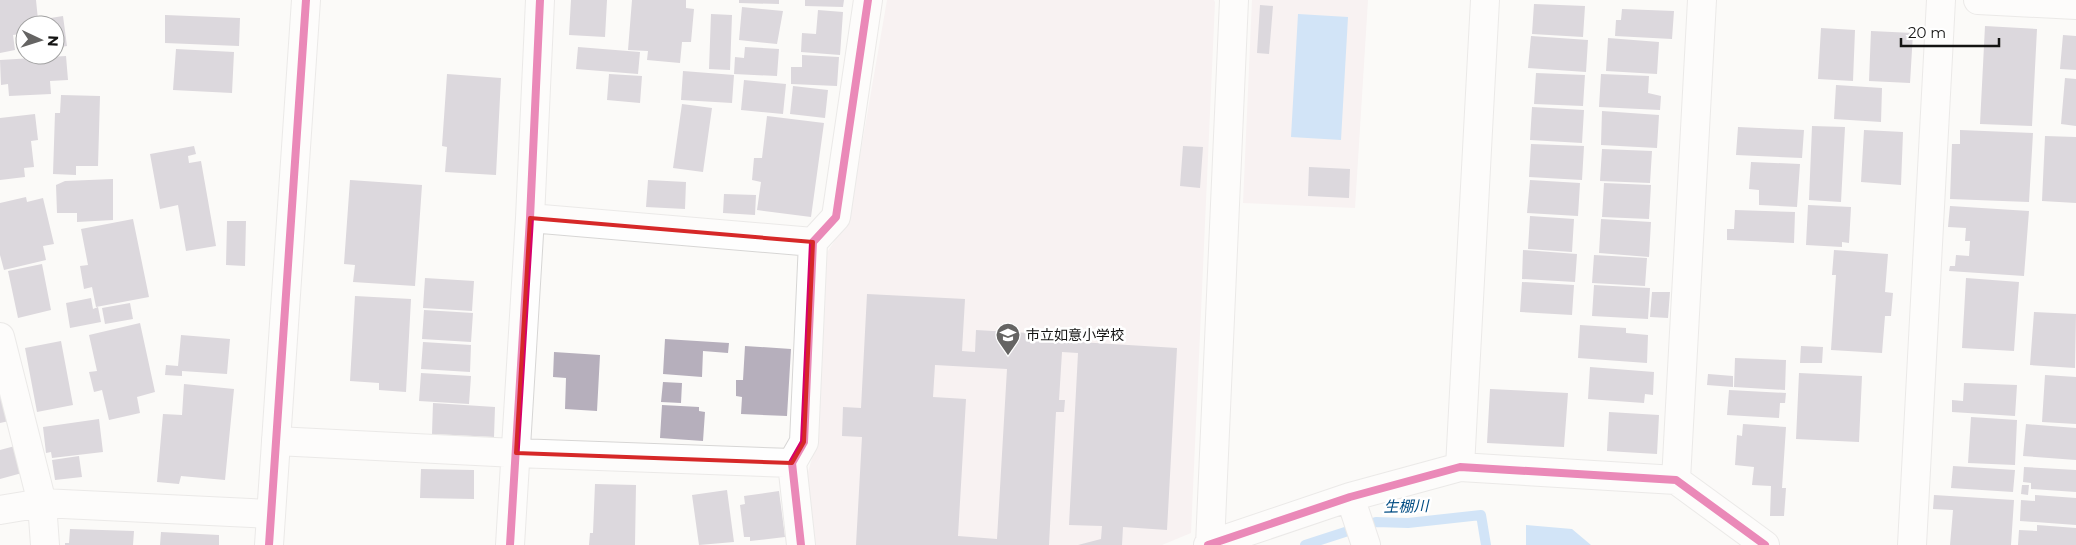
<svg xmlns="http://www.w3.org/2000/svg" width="2076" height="545" font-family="Montserrat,'Noto Sans JP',sans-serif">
	<rect width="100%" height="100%" fill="#fbfaf8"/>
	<path fill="#f3e9eb" d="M887,0h327l1,2 -24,531 -29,12h-350l-8,-60 10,-33 8,-192 27,-41z
		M1252,0h116l-13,208 -112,-5z"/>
	<path fill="#9fcbf5" d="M1298,14l50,3 -7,123 -50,-3z
		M1526,525l46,4 19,16h-65z"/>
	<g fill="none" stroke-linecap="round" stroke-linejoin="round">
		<path stroke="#9fcbf5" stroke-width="10" d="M1305,545l71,-23 32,1 73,-8 5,30"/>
	</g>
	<path fill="#b6afbc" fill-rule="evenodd" d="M0,0h36l2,20 25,-4 4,30 -12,2v-23h-30v28l-2,1 -3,-20 -7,1 2,15 -15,3z
		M571,0h36l-2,37 -36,-2z
		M632,0h54v8l8,1 -3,33h-9l-2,21 -33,-3 1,-9 -20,-1z
		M739,0h40v4l-40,-1z
		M805,0h39l-1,7 -38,-1z
		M1534,4l51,2 -2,31 -51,-3z
		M1260,5l13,1 -4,48 -12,-1z
		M742,7l41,4 -6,33 -38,-4z
		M1622,9l52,2 -2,28 -57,-3 1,-16h5z
		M818,10l25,2 -3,43 -39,-3 1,-19 14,1z
		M711,14l21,1 -2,55 -21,-1z
		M165,15l75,3 -1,28 -74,-3z
		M1985,26l52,3 -5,97 -52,-2z
		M1821,28l34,2 -2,51 -35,-2z
		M1871,31l42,2 -3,50 -41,-2z
		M2063,35l13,1v34l-16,-1z
		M1531,36l57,4 -2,32 -58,-4z
		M1608,38l51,4 -2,32 -51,-3z
		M578,47l62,5 -2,22 -62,-5z
		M745,47l34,2 -2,27 -43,-2 1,-17 9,1z
		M176,49l58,3 -2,41 -59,-3z
		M802,55l37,2 -2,29 -46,-2v-17h11z
		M66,56l2,24 -18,1 1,13 -42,2 -1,-12 -7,1 -1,-25z
		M683,71l51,4 -2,28 -51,-3z
		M1536,73l49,2 -2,31 -49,-2z
		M447,74l54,4 -5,97 -51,-3 2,-25 -5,-1z
		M609,74l33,2 -2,27 -33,-3z
		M1601,74l48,2 -1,17 13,3 -1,14 -61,-3z
		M2065,78l11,1v47l-15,-2z
		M744,80l42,4 -3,30 -42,-4z
		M1836,85l46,3 -1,34 -47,-3z
		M793,86l35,4 -3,28 -35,-4z
		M61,95l39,1 -2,70h-22v9l-23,-1 2,-61h5z
		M682,104l30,4 -9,64 -30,-4z
		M1532,107l52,3 -2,33 -52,-3z
		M1602,111l57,4 -2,33 -56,-3z
		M35,114l3,26 -7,1 3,26 -10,1 1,9 -25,3v-62z
		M767,116l57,7 -13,94 -54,-7 4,-28 -9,-2 2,-22h8z
		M1812,126l33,1 -4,75 -32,-2z
		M1738,127l66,3 -2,28 -66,-3z
		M1864,130l39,2 -2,53 -40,-3z
		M1960,130l73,3 -4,69 -79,-3 2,-55h8z
		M2045,136l31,1v66l-34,-2z
		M1531,144l53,2 -2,34 -53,-3z
		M194,146l2,8 -8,2 1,7 12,-2 15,85 -30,5 -8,-46 -18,4 -10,-55z
		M1183,146l20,1 -3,41 -20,-2z
		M1602,149l50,2 -2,32 -50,-2z
		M1751,162l49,2 -3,43 -38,-2v-15l-10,-1z
		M1309,167l41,2 -1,29 -41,-2z
		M113,179v41l-36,2v-9h-20l-1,-28 9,-4z
		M350,180l72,5 -7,101 -62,-4 2,-17 -11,-1z
		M648,180l38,2 -1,27 -39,-2z
		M1530,180l50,3 -2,33 -51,-3z
		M1604,183l47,2 -2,34 -47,-2z
		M724,194l32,1 -1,20 -32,-2z
		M26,197l1,5 16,-4 11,46 -11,2 3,14 -42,10 -4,-15v-52z
		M1808,205l43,2 -2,36 -7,-1v5l-36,-2z
		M1950,206l79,5 -5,65 -75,-5 1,-5h5l1,-11 13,1 1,-15h-5l1,-13 -18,-1z
		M1735,210l60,2 -1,31 -67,-3v-11h7z
		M1530,216l44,3 -2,33 -44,-3z
		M133,219l16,78 -53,10 -4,-20 -8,2 -4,-23 8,-1 -7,-36z
		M1601,219l50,3 -2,35 -50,-4z
		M227,221h19l-1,45 -19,-1z
		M1523,250l54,4 -2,28 -53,-3z
		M1834,250l54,4 -3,38 8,1 -2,23h-6l-3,37 -51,-3 5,-75h-4z
		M1594,255l53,3 -2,28 -53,-3z
		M42,264l9,46 -33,8 -10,-47z
		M425,278l49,3 -2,30 -49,-3z
		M1966,278l53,4 -5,69 -52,-3z
		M1522,282l52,3 -2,30 -52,-3z
		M1594,285l56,3 -2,31 -56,-3z
		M1652,292h18l-2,26 -18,-1z
		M867,294l98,5 -3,52 13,1 1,-22 103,6v6l98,6 -10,182 -44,-3 -1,18h-44l23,-6 1,-13 -33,-1 9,-172 -16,-1 -3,48h6l-1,12h-8l-7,133h-193l6,-108 -20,-1 1,-29 18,1zM935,365l72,4 -10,170 -39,-3 8,-137 -33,-2z
		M355,296l56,3 -5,93 -27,-2v-7l-29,-2z
		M91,298l2,11 5,-2 3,15 -31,6 -4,-25z
		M130,303l3,16 -28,5 -3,-16z
		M424,310l49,3 -2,29 -49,-3z
		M2034,312l42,2 -1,54 -45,-3z
		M140,323l15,69 -18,5 3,16 -31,7 -7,-30 -8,2 -5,-20 8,-1 -8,-36z
		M1580,325l46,3v5l22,2 -1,28 -69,-5z
		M181,335l49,4 -3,35 -45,-3v5l-17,-1 1,-10 12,1z
		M665,339l64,4 -1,10 -25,-2 -1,26 -39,-3z
		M61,341l12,64 -36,7 -12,-64z
		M423,342l48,3 -1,27 -49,-3z
		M745,346l46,3 -4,67 -46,-2 1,-17 -6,-1v-16h7z
		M1801,346l22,1 -1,16h-22z
		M554,352l46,3 -3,56 -32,-2 1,-31 -13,-1z
		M1735,358l51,2 -1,30 -51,-3z
		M1590,367l64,5 -1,23 -8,-1 -1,9 -56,-4z
		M421,373l50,3 -2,28 -50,-3z
		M1799,373l63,3 -3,66 -63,-3z
		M1708,374l25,2v11l-26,-2z
		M2045,375l31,2v47l-34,-2z
		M663,382l19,1 -1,20 -20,-1z
		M1964,383l53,2 -2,31 -63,-4v-12l11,1z
		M184,384l50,5 -9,91 -44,-4 -2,8 -22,-2 6,-68 19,1z
		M1490,389l78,4 -4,54 -77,-4z
		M1729,390l57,3 -1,10h-5l-1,15 -52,-3z
		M0,395h3l6,26 -9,2z
		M433,403l62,4 -1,30 -62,-3z
		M662,405l37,2v4l6,1 -2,29 -43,-3z
		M1609,412l50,3 -2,39 -50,-3z
		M1971,417l46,3 -2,45 -47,-2z
		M99,419l4,33 -51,6 -1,-6 -5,1 -3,-26z
		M1743,424l43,3 -4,61h4l-2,28h-14l1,-30 -19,-1 2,-18 -19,-2 2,-30 5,1z
		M2026,424l50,4v32l-53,-4z
		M15,446l7,27 -22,6v-29z
		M79,456l3,21 -27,3 -3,-20z
		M1953,466l62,4 -2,22 -62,-4z
		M2024,467l52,3v22l-45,-3v-6l-8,-1z
		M421,469l53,1v29l-54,-1z
		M595,484l41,1 -1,60h-46l1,-12h3z
		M2022,485h7l-1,10 -7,-1z
		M727,490l7,52 -35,3 -7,-50z
		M779,491l6,46 -35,4v-4h-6l-4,-32 5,-1 -1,-8z
		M1934,495l80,5 -3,45h-61l3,-35 -20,-1z
		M2035,495l41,3v27l-56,-4 1,-21 14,1z
		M2037,525l39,3v17h-58l1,-15 18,1z
		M70,529l64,2 -1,14h-68v-2h4z
		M161,532l58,3v10h-59z"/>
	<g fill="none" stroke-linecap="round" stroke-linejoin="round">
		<defs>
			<path id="minor" d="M1978,0l98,5
				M530,218l283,24
				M0,337l42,166 3,42
				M276,441l240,12 276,10
				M1460,467l25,-467
				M1676,480l26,-480
				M1350,497l16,48
				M0,510l42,-7 229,11
				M510,545l20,-327 10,-218
				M801,545l-9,-82 12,-21 9,-200 23,-25 32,-217
				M1208,545l142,-48 110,-30 216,13 89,65
				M1210,545l24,-545
				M1912,545l29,-545"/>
			<path id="tertiary" d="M269,545l37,-545"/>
		</defs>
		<use href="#minor" stroke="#d7d6d5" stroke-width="30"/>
		<use href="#tertiary" stroke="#d7d6d5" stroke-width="30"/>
		<use href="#minor" stroke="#fefefe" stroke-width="28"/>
		<use href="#tertiary" stroke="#fefefe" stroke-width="28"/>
		<defs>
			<path id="cycleway" d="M269,545l37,-545
				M510,545l20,-327 10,-218
				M801,545l-9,-82 12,-21 9,-200 23,-25 32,-217
				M1208,545l142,-48 110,-30 216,13 89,65"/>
		</defs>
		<use href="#cycleway" stroke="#fff" stroke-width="11"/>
		<use href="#cycleway" stroke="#d6006c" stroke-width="8"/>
	</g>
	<path d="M0 0H2076V545H0ZM530,218l283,24 -9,200 -12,21 -276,-10z" fill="#fbfaf8" fill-opacity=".55" fill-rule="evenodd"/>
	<path fill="none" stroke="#d62828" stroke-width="4" stroke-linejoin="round" d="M530,218l283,24 -9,200 -12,21 -276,-10z"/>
	<defs>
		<symbol id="school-pin" viewBox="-11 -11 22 30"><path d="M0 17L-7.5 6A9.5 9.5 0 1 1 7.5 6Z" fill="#656463" stroke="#fff"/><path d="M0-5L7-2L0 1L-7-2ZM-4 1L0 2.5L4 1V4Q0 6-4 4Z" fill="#fff"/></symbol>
	</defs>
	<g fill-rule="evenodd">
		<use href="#school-pin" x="994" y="321" width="28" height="38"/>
	</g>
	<g text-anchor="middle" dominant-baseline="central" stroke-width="5" stroke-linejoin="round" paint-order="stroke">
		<g font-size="14" fill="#141413" stroke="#fff" text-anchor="start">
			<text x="1026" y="335">市立如意小学校</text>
		</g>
		<g font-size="15" font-style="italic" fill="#004c83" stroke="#fff">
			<text transform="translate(1406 506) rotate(-1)">生棚川</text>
		</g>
	</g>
	<g transform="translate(40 40) rotate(94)"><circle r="24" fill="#ffffff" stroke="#a1a1a1"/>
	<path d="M0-4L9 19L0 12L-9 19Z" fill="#656463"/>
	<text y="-8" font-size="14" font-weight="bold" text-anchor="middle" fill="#141413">N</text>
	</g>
	<path d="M1901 38v8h98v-8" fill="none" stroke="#141413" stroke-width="2.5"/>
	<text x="1908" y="38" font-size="15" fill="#141413" stroke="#ffffff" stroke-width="4" paint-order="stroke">20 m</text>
</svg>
